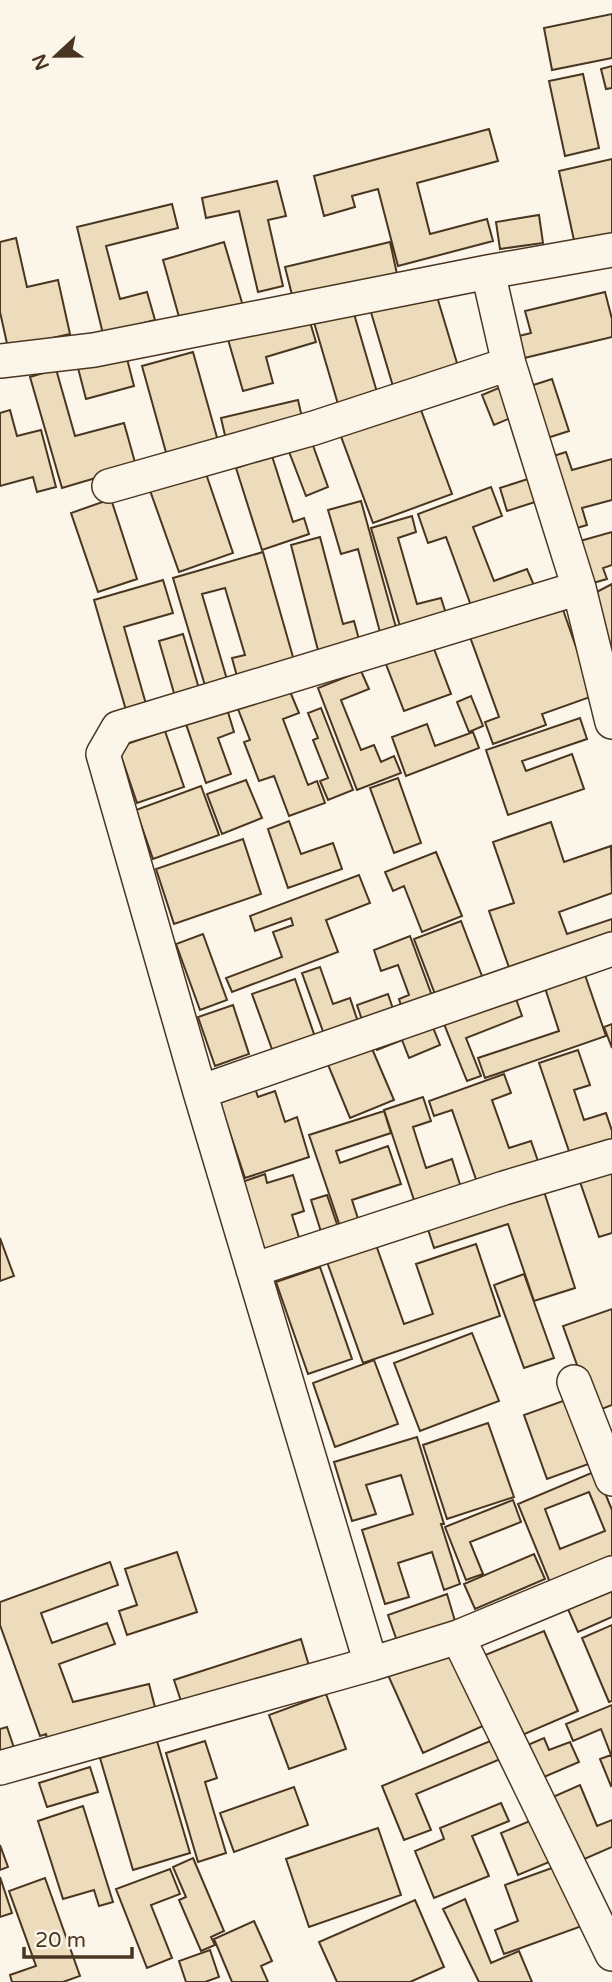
<svg xmlns="http://www.w3.org/2000/svg" width="612" height="1982" font-family="'Varela Round',sans-serif">
	<rect width="100%" height="100%" fill="#fbf6e9"/>
	<path fill="#ecdcbc" stroke="#4a3520" stroke-width="2" fill-rule="evenodd" d="M612,14v44l-60,12 -8,-42z
		M612,66v22l-6,1 -5,-20z
		M583,74l16,74 -34,8 -16,-75z
		M489,129l9,32 -81,22 13,51 57,-15 6,22 -95,25 -20,-77 -26,7 3,11 -31,9 -10,-40z
		M612,159v77l-37,9 -16,-74z
		M277,181l9,35 -18,4 15,66 -25,6 -19,-81 -33,7 -4,-20z
		M172,204l6,24 -72,18 14,53 27,-7 8,28 -52,14 -26,-107z
		M539,215l4,28 -43,6 -4,-27z
		M16,238l11,49 31,-7 12,54 -62,14 -8,-36v-70z
		M224,242l19,64 -62,18 -18,-64z
		M390,242l7,32 -104,25 -8,-32z
		M435,290l25,83 -65,20 -25,-84z
		M605,292l7,27v18l-96,23 -5,-22 20,-5 -6,-22z
		M352,307l27,92 -39,12 -27,-92z
		M307,312l9,30 -50,15 7,26 -30,8 -16,-55z
		M193,352l25,89 -51,15 -25,-90z
		M126,355l8,31 -48,13 -8,-31z
		M56,369l19,67 49,-13 12,43 -74,22 -32,-111z
		M552,379l17,52 -28,9 -17,-52z
		M501,387l12,30 -19,8 -12,-30z
		M298,400l6,26 -77,18 -6,-26z
		M418,402l34,92 -79,29 -34,-92z
		M10,410l7,26 24,-6 15,57 -19,5 -4,-15 -33,9v-73z
		M311,440l17,47 -22,9 -18,-47z
		M566,452l6,18 40,-11v41l-30,8 5,17 -20,6 -20,-73z
		M272,456l21,66 11,-4 5,16 -47,16 -26,-82z
		M202,462l31,91 -54,19 -32,-90z
		M534,477l7,23 -34,11 -7,-23z
		M491,487l11,29 -29,11 21,54 33,-12 8,19 -62,23 -27,-74 -18,6 -10,-29z
		M111,499l26,80 -39,13 -27,-79z
		M361,501l36,130 -16,5 -23,-87 -17,5 -13,-44z
		M412,516l4,16 -18,6 19,66 24,-6 7,22 -46,13 -31,-105z
		M612,532v33l-9,3 4,11 -21,6 -13,-42z
		M320,537l23,87 11,-3 7,26 -41,11 -29,-113z
		M263,552l32,112 -57,16 -6,-22 13,-3 -20,-67 -23,6 26,89 -22,6 -33,-111z
		M163,580l10,33 -49,14 24,84 -20,6 -34,-117z
		M612,584v103l-23,-91z
		M560,601l33,95 -51,18 4,11 -53,19 -8,-22 14,-5 -30,-83z
		M183,634l17,58 -24,8 -17,-59z
		M431,641l20,53 -47,17 -20,-52z
		M361,671l8,18 -28,11 20,50 13,-5 7,17 13,-6 7,17 -44,17 -39,-102z
		M289,689l10,24 -16,6 25,66 9,-4 8,22 -36,13 -15,-40 -15,5 -15,-39 6,-2 -12,-31z
		M471,696l12,30 -14,6 -12,-30z
		M321,708l32,82 -25,10 -8,-19 8,-3 -15,-38 5,-2 -10,-25z
		M227,709l7,23 -16,6 13,36 -25,9 -20,-59z
		M580,718l7,21 -65,22 4,10 46,-17 12,35 -76,26 -22,-65z
		M427,724l8,22 38,-14 6,16 -73,28 -14,-39z
		M165,731l19,56 -47,16 -19,-56z
		M398,778l23,65 -27,10 -24,-65z
		M246,780l16,38 -40,16 -15,-40z
		M201,786l18,49 -66,24 -17,-49z
		M289,821l12,33 32,-11 9,26 -54,19 -20,-59z
		M551,822l13,40 47,-16 1,47 -53,19 8,22 45,-15v23l-100,34 -23,-65 25,-8 -21,-61z
		M243,839l18,55 -87,30 -18,-55z
		M436,852l26,64 -40,16 -18,-46 -11,5 -8,-19z
		M359,875l11,28 -44,17 12,32 -106,40 -6,-14 56,-21 -9,-25 20,-7 -2,-7 -36,13 -5,-15z
		M461,921l24,63 -47,18 -24,-63z
		M203,934l24,66 -27,10 -24,-66z
		M410,936l25,68 -31,11 -5,-16 10,-4 -11,-30 -17,6 -7,-21z
		M320,967l13,37 17,-6 9,27 -34,12 -23,-64z
		M585,975l21,61 -121,42 -7,-20 81,-27 -14,-43z
		M295,979l20,58 -42,15 -21,-58z
		M388,994l6,18 -31,11 -6,-18z
		M515,996l7,20 -56,22 15,38 -14,5 -23,-57z
		M233,1005l16,49 -34,12 -17,-49z
		M428,1015l12,30 -31,13 -7,-18 -25,10 -5,-12z
		M612,1024v24l-8,-21z
		M367,1037l27,63 -44,18 -26,-63z
		M578,1050l12,35 -16,5 10,30 22,-7 6,18v13l-41,13 -32,-94z
		M504,1074l7,19 -19,7 17,48 22,-7 9,26 -61,21 -27,-78 -18,6 -5,-15z
		M254,1085l4,12 17,-6 10,31 12,-5 12,40 -64,21 -27,-81z
		M423,1097l8,24 -18,6 13,41 26,-9 11,35 -46,15 -33,-99z
		M384,1111l7,22 -55,18 4,12 48,-17 13,38 -49,16 8,25 -18,7 -33,-97z
		M612,1164v69l-13,4 -21,-61z
		M265,1174l2,9 26,-8 11,36 -12,4 9,29 -35,11 -24,-73z
		M541,1182l34,106 -41,13 -26,-77 -74,24 -9,-28z
		M327,1195l13,38 -17,5 -12,-38z
		M0,1238l14,38 -14,5z
		M375,1242l29,82 29,-10 -17,-50 60,-20 24,72 -137,47 -37,-104z
		M320,1267l32,92 -44,15 -32,-92z
		M524,1274l30,84 -30,10 -30,-83z
		M612,1309v96l-18,7 -31,-86z
		M472,1333l27,68 -79,30 -26,-68z
		M374,1360l24,64 -63,23 -22,-64z
		M574,1397l23,64 -50,18 -23,-64z
		M488,1423l26,74 -67,22 -24,-74z
		M417,1437l27,87h-3l19,60 -16,6 -12,-38 -34,11 11,34 -24,7 -23,-74 51,-16 -12,-39 -35,10 10,29 -24,7 -18,-59z
		M596,1471l16,39v50l-61,25 -33,-81zM589,1492l16,39 -45,18 -15,-40z
		M513,1500l8,22 -51,20 13,32 -17,6 -21,-53z
		M177,1552l20,60 -70,23 -8,-24 18,-6 -12,-36z
		M534,1554l11,25 -70,30 -11,-25z
		M110,1562l8,23 -77,28 11,30 55,-20 8,21 -56,20 14,38 76,-18 8,31 -109,27 -2,-8 -6,2 -40,-111v-23z
		M612,1579v38l-34,15 -14,-32z
		M447,1594l8,27 -58,20 -9,-26z
		M612,1625v76l-3,1 -27,-64z
		M544,1631l34,80 -65,28 -35,-81z
		M301,1639l9,30 -126,41 -10,-30z
		M450,1648l35,77 -62,28 -35,-78z
		M326,1694l20,55 -57,20 -20,-54z
		M612,1705v80l-1,1 -11,-27 11,-4 -10,-26 -28,12 -7,-17z
		M7,1727l7,21 -14,5v-24z
		M544,1738l5,12 21,-8 9,20 -42,18 -14,-33z
		M495,1739l8,19 -87,36 15,36 -27,10 -22,-54z
		M157,1741l33,112 -57,17 -33,-112z
		M205,1741l12,37 -12,4 21,71 -28,9 -32,-109z
		M90,1767l8,25 -51,15 -8,-24z
		M580,1785l17,41 15,-6v27l-39,17 -27,-64z
		M294,1787l14,38 -74,27 -14,-39z
		M501,1803l8,18 -37,15 17,40 -55,22 -19,-47 29,-12 -4,-11z
		M83,1806l30,96 -14,4 -5,-16 -31,9 -25,-78z
		M537,1818l17,42 -36,15 -17,-42z
		M378,1828l23,67 -92,32 -23,-68z
		M0,1845l8,22 -8,3z
		M193,1858l31,73 -13,6 4,8 -14,6 -22,-51 7,-3 -13,-30z
		M560,1865l22,61 -78,28 -9,-24 23,-9 -13,-36z
		M170,1869l10,25 -29,11 21,53 -25,10 -31,-79z
		M0,1877l12,36 -12,4z
		M45,1878l35,98 -17,6h-51l-2,-7 26,-9 -27,-75z
		M465,1899l26,64 28,-12 13,31h-53l-36,-73z
		M415,1900l29,67 -34,15h-73l-18,-40z
		M254,1921l18,40 -11,5 7,16h-36l-18,-43z
		M210,1950l9,27 -14,5h-19l-7,-21z"/>
	<g fill="none" stroke-linecap="round" stroke-linejoin="round">
		<defs>
			<path id="minor" d="M488,272l21,92 70,224 33,134
				M0,361l94,-11 394,-78 124,-22
				M109,486l205,-58 195,-64
				M200,1092l412,-143
				M253,1270l251,-82 108,-32
				M574,1382l38,97
				M458,1637l154,317
				M371,1664l-171,-572 -97,-338 15,-26 461,-140
				M0,1768l371,-104 87,-27 154,-64"/>
		</defs>
		<use href="#minor" stroke="#4a3520" stroke-width="36"/>
		<use href="#minor" stroke="#fbf6e9" stroke-width="33"/>
	</g>
	<g transform="translate(56 56) rotate(248)" stroke="#fbf6e9" stroke-width="5" paint-order="stroke">
	<path d="M0-5L12 26L0 18L-12 26Z" fill="#4a3520"/>
	<text y="-10" font-size="19" font-weight="bold" text-anchor="middle" fill="#4a3520">N</text>
	</g>
	<path d="M24 1947v10h108v-10" fill="none" stroke="#4a3520" stroke-width="3.5"/>
	<text x="35" y="1947" font-size="21" fill="#4a3520" stroke="#fbf6e9" stroke-width="5" paint-order="stroke">20 m</text>
</svg>
